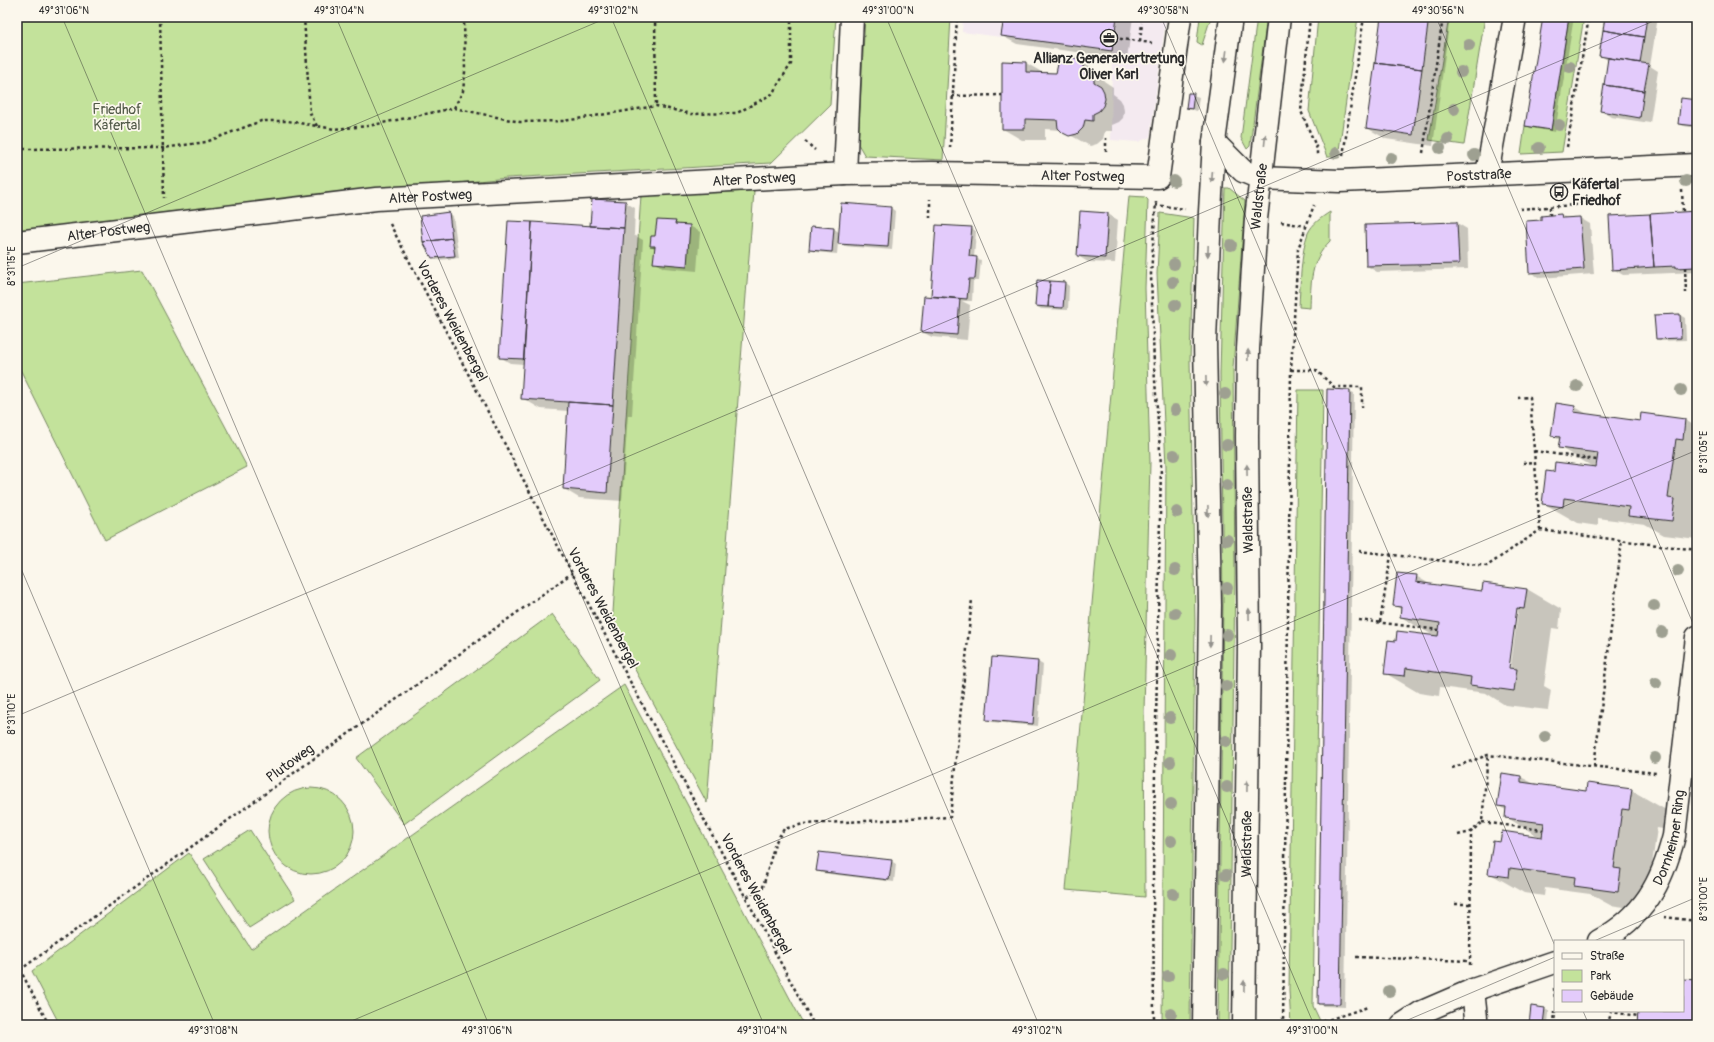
<svg xmlns="http://www.w3.org/2000/svg" width="1714" height="1042" font-family="Pangolin,sans-serif">
	<rect width="100%" height="100%" fill="#fbf7ec"/>
	<filter id="ink" filterUnits="userSpaceOnUse"><feTurbulence type="fractalNoise" baseFrequency=".025" numOctaves="2"/><feDisplacementMap in="SourceGraphic" scale="8" xChannelSelector="R" yChannelSelector="G"/><feConvolveMatrix kernelMatrix="1 2 1 2 8 2 1 2 1" color-interpolation-filters="sRGB"/></filter>
	<g filter="url(#ink)">
		<path fill="#f4eaf0" d="M963,17h203l-16,120 -12,5 -27,-2 1,-89 -150,-19z"/>
		<path fill="#c3e29b" stroke="#778663" d="M17,17h819l-6,88 -59,58 -264,15 -338,34 -152,21z
			M865,17h86l-8,143 -78,-4 -7,-12z
			M1200,17h11l-9,28 -5,-3z
			M1257,17h10l-17,129 -3,3 -6,-11z
			M1318,17h40l-20,140h-11l-18,-46z
			M1449,17h36l-21,128 -35,-5z
			M1569,17h15l-22,135 -41,2 4,-28 26,4z
			M1225,188h4l16,13 -12,167 2,205 -6,452h-11l5,-423 -3,-229z
			M754,191l-47,612 -95,-176 29,-432z
			M1129,196l16,1 3,3 -3,88 5,174 -6,249 1,186 -79,-7z
			M1330,212v29c-20,20 -19,41 -20,67l-11,-1c1,-20 2,-56 9,-74 4,-9 14,-16 22,-21z
			M1160,213l34,5 -4,143 5,261 -5,403h-28l4,-559 -9,-192z
			M142,270l105,197 -142,73 -88,-177v-79z
			M1298,390h25l-10,616 9,19h-31l-2,-35z
			M552,614l48,66 -196,144 -48,-66z
			M624,685l180,340h-744l-28,-54 157,-118 62,96z
			M268 831a43 43 0 1 1 86 0a43 43 0 1 1-86 0Z
			M250,830l45,69 -46,29 -45,-69z"/>
		<path fill="#0003" fill-rule="evenodd" d="M1005,17h128l-6,42 -110,-15 -15,-8z
			M1382,17h68l-17,129 -47,-7 -19,-11z
			M1544,17h30l-19,115 -24,-4 -5,-3z
			M1606,17h52l-8,49 8,5 -8,52 -39,-6 -10,-6 8,-50 -9,-6z
			M1080,60l19,12 5,9 9,6v7l7,5 3,5 1,7 -1,7 -4,4 -7,3v6h-7l-2,8 -6,5 -7,2 -29,-16 -16,-1v11h-23l-19,-11v-67l23,1 19,11h11z
			M1189,94l10,3 -2,14 -10,-3z
			M1697,101v27l-13,-2 -5,-2z
			M625,202l10,6 -1,27 9,5 -11,175h-4l-6,86 -43,-3 -15,-9 4,-78 -27,-2 -19,-11 2,-34 -14,-1 -10,-6 91,-130z
			M891,208l4,3 -3,39 -49,-4 -5,-3 -1,11 -22,-2 -5,-2 2,-23 22,2 5,3z
			M1081,212l27,2 10,6 -3,43 -27,-1 -10,-6z
			M1697,212v60l-74,3 -10,-6z
			M449,213l4,3 6,42 -21,2 -5,-3z
			M1561,215l7,4 12,-1 10,6 4,50 -54,4 -10,-6 12,-51z
			M675,222l6,4h9l10,6 -3,39 -33,-3 -10,-6 2,-13 -5,-3 5,-8z
			M1457,223l10,6 1,40 -91,3 -10,-6z
			M971,228l5,3 -2,27 7,2 -2,21h-6l-1,20h-10l8,4 -3,35 -35,-3 -10,-5 13,-34 -3,-2z
			M1065,283l4,3 -1,24 -27,-1 -5,-3z
			M1680,315l5,3 1,22 -25,1 -4,-2z
			M1349,391l5,2 -9,614 -22,-1 -4,-3z
			M1557,404l18,3 14,8 52,7 44,-2 12,7v112l-33,-4 -19,-11 -47,-6v8l-20,-3 -35,-20 12,-30 40,-5 -36,-21 1,-7 -8,-4z
			M1416,576l15,9 52,7 44,-3 34,20 -2,20 -7,-1 -8,58 7,4 -3,20 -43,-5 -19,-12 -46,-6 -1,9 -20,-3 -34,-20 12,-31 39,-5 -35,-20 1,-7 -8,-5zM1516,610h2l-8,63h-2z
			M993,658l45,4 5,3 -5,61 -46,-4 -5,-2z
			M1503,775l18,2 15,8 51,7 44,-2 35,20 -3,19 -6,-1 -8,59 6,3 -2,21 -43,-6 -20,-11 -45,-6 -1,8 -20,-3 -35,-20 12,-30 40,-5 -35,-21v-7l-8,-4z
			M891,861l5,3 -2,18 -72,-9 -5,-3z
			M1544,1009l5,2 -1,14h-18z"/>
		<path fill="#e3cbfb" stroke="#2b2b2b" d="M1004,17h113l-5,34 -111,-15z
			M1381,17h48l-7,52 -47,-6z
			M1543,17h26l-18,113 -26,-4z
			M1605,17h42l-3,20 -41,-7z
			M1603,30l41,7 -4,26 -41,-7z
			M1072,57l8,3 4,6 2,8h8v8l7,4 3,6 1,7 -2,7 -4,5 -6,3v7l-8,-1 -2,8 -6,6 -8,2 -6,-3 -5,-5 -1,-8 -32,-1v10h-23v-68l24,1v10l30,1 2,-9 6,-6z
			M1608,58l41,6 -5,27 -40,-6z
			M1375,63l47,6 -9,66 -47,-7z
			M1604,85l40,6 -4,27 -40,-7z
			M1188,93h6l-2,16 -6,-1z
			M1681,98l16,2v26l-19,-2z
			M592,199l34,2 -2,27 -34,-2z
			M841,203l50,4 -3,40 -50,-3z
			M1080,211l28,2 -3,45 -28,-2z
			M1697,211v54h-3l1,2 -19,1v-2l-22,1 -4,-53z
			M449,212l3,26 -29,4 -3,-26z
			M1561,214l1,4 18,-1 4,52 -55,4 -3,-52 15,-1v-4z
			M1650,214l4,53 -42,3 -3,-54z
			M657,220l19,1 -1,3 15,1 -3,41 -34,-3 2,-17h-5l1,-10h4z
			M508,221l24,1 -8,137 -25,-1z
			M532,222l92,6 -11,177 -92,-6z
			M1457,222l2,42 -93,2 -1,-41z
			M936,225l36,2 -3,29 8,1 -2,22h-6l-2,20 -36,-3z
			M811,226l23,2 -2,24 -23,-2z
			M452,238l3,18 -23,2 -9,-16z
			M1037,280l13,1 -2,26 -13,-1z
			M1050,281l15,1 -2,26 -15,-1z
			M924,296l36,3 -3,36 -36,-3z
			M1680,314l1,24 -25,1 -2,-24z
			M1327,389l23,1 -10,614h-22z
			M568,402l45,3 -6,88 -44,-4z
			M1556,403l19,3 -1,6 66,9 1,-8 44,6 -2,21 -7,-1 -8,59 7,1 -3,22 -44,-5 1,-9 -65,-9 -1,9 -21,-3 4,-33 8,1 1,-10 41,5 2,-14 -40,-5 2,-11 -9,-1z
			M1397,573l20,2 -1,7 66,9 1,-8 44,6 -3,20 -7,-1 -8,60 8,1 -3,22 -44,-6 1,-8 -65,-9 -1,8 -21,-2 4,-34 8,1 1,-10 41,5 2,-13 -40,-6 1,-10 -8,-1z
			M992,657l46,4 -5,63 -47,-4z
			M1502,773l19,3v6l65,9 1,-8 45,6 -3,21 -7,-1 -8,59 7,1 -3,23 -44,-6 1,-9 -65,-9 -1,9 -21,-3 5,-33 7,1 2,-11 40,6 2,-14 -39,-5 1,-11 -9,-1z
			M819,852l73,8 -3,20 -73,-9z
			M1683,979l14,1v45h-60l1,-14h45z
			M1531,1006l14,2 -2,17h-14z"/>
		<g fill="none" stroke-linecap="round" stroke-linejoin="round">
			<defs>
				<g id="minor">
					<path d="M845,174l7,-157"/>
					<path d="M1487,174l28,-157"/>
					<path id="s1" d="M1260,178l80,3 357,-16"/>
					<path id="s2" d="M17,242l359,-43 469,-25 87,-1 226,4 22,-160"/>
					<path id="s3" d="M1599,941c45,-24 63,-58 75,-105l23,-199"/>
					<path d="M1473,990l3,28"/>
					<path d="M1402,1025l20,-13 51,-22 82,-28"/>
				</g>
				<g id="major">
					<path d="M1214,142l29,29 17,7"/>
					<path d="M1204,1025l6,-420 -5,-263 5,-130 4,-70 17,-125"/>
					<path id="s4" d="M1244,1025l5,-380 -2,-209 1,-87 8,-130 23,-202"/>
				</g>
			</defs>
			<use href="#minor" stroke="#2b2b2b" stroke-width="25"/>
			<use href="#major" stroke="#2b2b2b" stroke-width="25"/>
			<path stroke="#2b2b2b" stroke-width="2.5" stroke-dasharray="3 3" stroke-linecap="butt" d="M160,17l4,181
				M304,17l6,96 7,13
				M655,17l1,89
				M1310,17l-9,94 16,38v6
				M1114,38l38,5
				M1140,41l2,-18
				M952,96l50,-1
				M454,108l9,-17 2,-19 -1,-55
				M805,141l10,9
				M1567,147l22,-130
				M950,148l7,-131
				M17,149l146,-1 43,-6 55,-21h27l46,8 34,-3 86,-18 66,14 44,-1 92,-15 35,8 46,-1 35,-19 19,-30v-47
				M1106,152v-14
				M1423,153l20,-136
				M1343,156l21,-139
				M1682,190l1,22
				M1155,205l30,4
				M1550,207v8
				M1520,209l67,-5
				M930,218v-19
				M1281,222l25,4
				M390,224l182,349 242,452
				M1685,267l1,26
				M1291,370h25l18,17h28v20
				M1534,451l63,9
				M1523,463l11,-1
				M1540,530l157,20
				M1359,551l128,15 53,-36 -10,-133 -12,1
				M1359,620l80,10
				M1380,622l11,-67
				M1594,766l28,-226
				M1452,768l36,-13 168,18
				M1482,822l61,8
				M1458,835l13,-3 11,-10 6,-67
				M747,897l16,-10 12,-44 9,-14 19,-5 147,-7 22,-218
				M1455,904h16
				M1664,917l33,4
				M1356,957l114,4
				M17,964l32,61
				M1470,965l1,-133
				M20,970l552,-397
				M1554,988l1,12
				M1154,1025l-1,-149 8,-411 -7,-99 -3,-92 5,-72
				M1283,1025l8,-655 7,-121 16,-44
				M1312,1025l56,-18
				M1554,1025l1,-14
				M1608,1025l3,-13 27,4"/>
			<use href="#minor" stroke="#fbf7ec" stroke-width="22"/>
			<use href="#major" stroke="#fbf7ec" stroke-width="22"/>
		</g>
		<g fill="#9ea091">
			<circle cx="1469" cy="45" r="6"/>
			<circle cx="1570" cy="67" r="6"/>
			<circle cx="1461" cy="72" r="6"/>
			<circle cx="1454" cy="109" r="6"/>
			<circle cx="1559" cy="125" r="6"/>
			<circle cx="1448" cy="139" r="6"/>
			<circle cx="1440" cy="148" r="6"/>
			<circle cx="1539" cy="148" r="6"/>
			<circle cx="1336" cy="153" r="6"/>
			<circle cx="1474" cy="155" r="6"/>
			<circle cx="1391" cy="158" r="6"/>
			<circle cx="1174" cy="181" r="6"/>
			<circle cx="1686" cy="181" r="6"/>
			<circle cx="1231" cy="245" r="6"/>
			<circle cx="1174" cy="264" r="6"/>
			<circle cx="1173" cy="282" r="6"/>
			<circle cx="1175" cy="305" r="6"/>
			<circle cx="1577" cy="386" r="6"/>
			<circle cx="1681" cy="390" r="6"/>
			<circle cx="1225" cy="394" r="6"/>
			<circle cx="1175" cy="410" r="6"/>
			<circle cx="1227" cy="445" r="6"/>
			<circle cx="1174" cy="455" r="6"/>
			<circle cx="1227" cy="485" r="6"/>
			<circle cx="1177" cy="512" r="6"/>
			<circle cx="1227" cy="540" r="6"/>
			<circle cx="1175" cy="570" r="6"/>
			<circle cx="1678" cy="571" r="6"/>
			<circle cx="1227" cy="588" r="6"/>
			<circle cx="1654" cy="606" r="6"/>
			<circle cx="1175" cy="613" r="6"/>
			<circle cx="1662" cy="632" r="6"/>
			<circle cx="1227" cy="635" r="6"/>
			<circle cx="1171" cy="655" r="6"/>
			<circle cx="1656" cy="683" r="6"/>
			<circle cx="1226" cy="686" r="6"/>
			<circle cx="1170" cy="718" r="6"/>
			<circle cx="1545" cy="737" r="6"/>
			<circle cx="1226" cy="741" r="6"/>
			<circle cx="1655" cy="758" r="6"/>
			<circle cx="1170" cy="762" r="6"/>
			<circle cx="1227" cy="787" r="6"/>
			<circle cx="1171" cy="804" r="6"/>
			<circle cx="1171" cy="841" r="6"/>
			<circle cx="1226" cy="875" r="6"/>
			<circle cx="1173" cy="894" r="6"/>
			<circle cx="1224" cy="974" r="6"/>
			<circle cx="1168" cy="976" r="6"/>
			<circle cx="1389" cy="991" r="6"/>
			<circle cx="1171" cy="1014" r="6"/>
		</g>
		<defs><path id="oneway-solid" d="M-6-.8H1V-3.2L6.5 0L1 3.2V.8H-6Z"/></defs>
		<g fill="#93918c">
			<use href="#oneway-solid" transform="translate(1226 56) rotate(97)"/>
			<use href="#oneway-solid" transform="translate(1265 140) rotate(-84)"/>
			<use href="#oneway-solid" transform="translate(1212 177) rotate(94)"/>
			<use href="#oneway-solid" transform="translate(1208 251) rotate(92)"/>
			<use href="#oneway-solid" transform="translate(1248 355) rotate(-89)"/>
			<use href="#oneway-solid" transform="translate(1206 381) rotate(89)"/>
			<use href="#oneway-solid" transform="translate(1247 470) rotate(-91)"/>
			<use href="#oneway-solid" transform="translate(1208 511) rotate(89)"/>
			<use href="#oneway-solid" transform="translate(1249 614) rotate(-91)"/>
			<use href="#oneway-solid" transform="translate(1210 641) rotate(91)"/>
			<use href="#oneway-solid" transform="translate(1247 786) rotate(-89)"/>
			<use href="#oneway-solid" transform="translate(1244 986) rotate(-89)"/>
		</g>
	</g>
	<path fill="none" stroke="#2b2b2b" stroke-width="1" stroke-opacity="0.45" d="M62,17l427,1008M336,17l428,1008M611,17l428,1008M886,17l428,1008M1161,17l394,929M1436,17l261,616M17,268l592,-251M17,559l198,466M17,716l1646,-699M1594,941l103,-44M1583,1011l6,14M342,1025l1355,-575M1396,1025l159,-68"/>
	<defs>
		<symbol id="office-ring" viewBox="-11 -11 22 22"><circle r="9.5" fill="#fbf7ec" stroke="#2b2b2b" stroke-width="1.5"/><path d="M-6-3h4V-5.5h4V-3h4V5H-6ZM-1-4.5V-3h2v-1.5ZM-6 0V1H6V0Z" fill="#2b2b2b"/></symbol>
		<symbol id="bus-ring" viewBox="-11 -11 22 22"><circle r="9.5" fill="#fbf7ec" stroke="#2b2b2b" stroke-width="1.5"/><path d="M-5-6H5V4H4V6H2V4H-2V6H-4V4H-5ZM-3.5-4V0h7V-4ZM-3.5 1.2v1.5H-2V1.2ZM2 1.2v1.5H3.5V1.2Z" fill="#2b2b2b"/></symbol>
	</defs>
	<g fill-rule="evenodd">
		<use href="#office-ring" x="1099" y="28" width="20" height="20"/>
		<use href="#bus-ring" x="1549" y="182" width="20" height="20"/>
	</g>
	<g text-anchor="middle" dominant-baseline="central" stroke-width="3.5" stroke-linejoin="round" paint-order="stroke">
		<g font-size="14" font-weight="bold" fill="#2b2b2b" stroke="#fbf7ec">
			<text x="1109" y="58">Allianz Generalvertretung<tspan x="1109" dy="16">Oliver Karl</tspan></text>
			<text x="1572" y="184" text-anchor="start">Käfertal<tspan x="1572" dy="16">Friedhof</tspan></text>
		</g>
		<g font-size="14" fill="#515947" stroke="#fbf7ec">
			<text x="117" y="109">Friedhof<tspan x="117" dy="16">Käfertal</tspan></text>
		</g>
		<g font-size="14" fill="#2b2b2b" stroke="#fbf7ec">
			<text stroke="none"><textPath href="#s1" startOffset="219">Poststraße</textPath></text>
			<text stroke="none"><textPath href="#s2" startOffset="1069">Alter Postweg</textPath></text>
			<text stroke="none"><textPath href="#s2" startOffset="740">Alter Postweg</textPath></text>
			<text stroke="none"><textPath href="#s2" startOffset="416">Alter Postweg</textPath></text>
			<text stroke="none"><textPath href="#s4" startOffset="829">Waldstraße</textPath></text>
			<text stroke="none"><textPath href="#s2" startOffset="92">Alter Postweg</textPath></text>
			<text transform="translate(452 321) rotate(62)">Vorderes Weidenbergel</text>
			<text transform="translate(1248 520) rotate(-91)">Waldstraße</text>
			<text transform="translate(603 608) rotate(62)">Vorderes Weidenbergel</text>
			<text transform="translate(290 763) rotate(-36)">Plutoweg</text>
			<text stroke="none"><textPath href="#s3" startOffset="131">Dornheimer Ring</textPath></text>
			<text stroke="none"><textPath href="#s4" startOffset="181">Waldstraße</textPath></text>
			<text transform="translate(756 894) rotate(62)">Vorderes Weidenbergel</text>
		</g>
	</g>
	<rect width="1714" height="1042" fill="none" stroke="#fbf7ec" stroke-width="44"/>
	<rect x="1554" y="940" width="130" height="72" fill="#fbf7ec" stroke="#a8a59f"/>
	<rect x="1562" y="953" width="20" height="6" fill="#fbf7ec" stroke="#a8a59f"/>
	<text x="1590" y="960" font-size="12" fill="#2b2b2b">Straße</text>
	<rect x="1562" y="970" width="20" height="12" fill="#c3e29b" stroke="#a8a59f"/>
	<text x="1590" y="980" font-size="12" fill="#2b2b2b">Park</text>
	<rect x="1562" y="990" width="20" height="12" fill="#e3cbfb" stroke="#a8a59f"/>
	<text x="1590" y="1000" font-size="12" fill="#2b2b2b">Gebäude</text>
	<rect x="22" y="22" width="1670" height="998" fill="none" stroke="#2b2b2b" stroke-width="1.5"/>
	<g font-size="10" text-anchor="middle" fill="#2b2b2b">
		<text x="64" y="14">49°31'06"N</text>
		<text x="339" y="14">49°31'04"N</text>
		<text x="613" y="14">49°31'02"N</text>
		<text x="888" y="14">49°31'00"N</text>
		<text x="1163" y="14">49°30'58"N</text>
		<text x="1438" y="14">49°30'56"N</text>
		<text transform="translate(11 266) rotate(-90)" y="4">8°31'15"E</text>
		<text transform="translate(1703 452) rotate(-90)" y="4">8°31'05"E</text>
		<text transform="translate(11 714) rotate(-90)" y="4">8°31'10"E</text>
		<text transform="translate(1703 899) rotate(-90)" y="4">8°31'00"E</text>
		<text x="213" y="1034">49°31'08"N</text>
		<text x="487" y="1034">49°31'06"N</text>
		<text x="762" y="1034">49°31'04"N</text>
		<text x="1037" y="1034">49°31'02"N</text>
		<text x="1312" y="1034">49°31'00"N</text>
	</g>
</svg>
